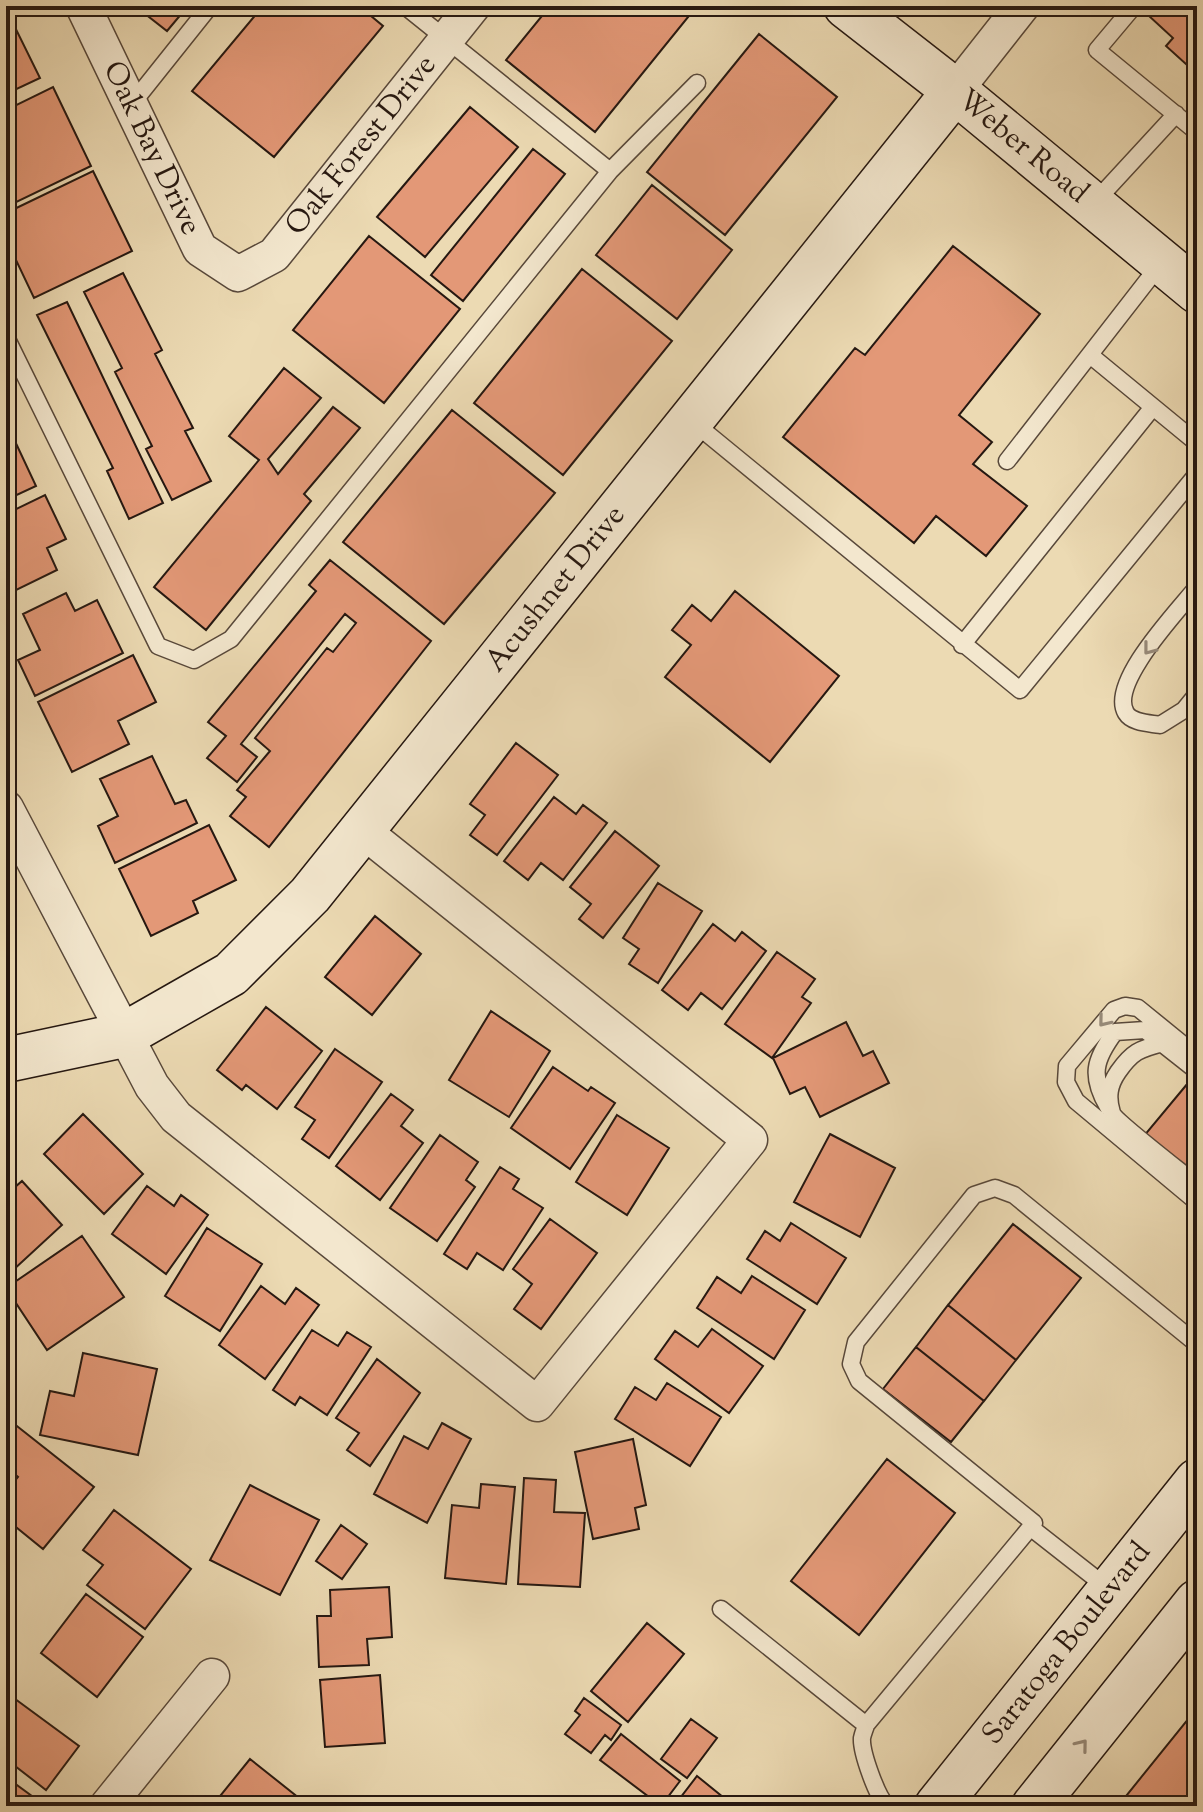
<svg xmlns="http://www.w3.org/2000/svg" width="1203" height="1812" font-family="'Sorts Mill Goudy',serif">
	<rect width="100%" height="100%" fill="#ecdab3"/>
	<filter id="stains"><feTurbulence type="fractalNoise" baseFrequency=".0025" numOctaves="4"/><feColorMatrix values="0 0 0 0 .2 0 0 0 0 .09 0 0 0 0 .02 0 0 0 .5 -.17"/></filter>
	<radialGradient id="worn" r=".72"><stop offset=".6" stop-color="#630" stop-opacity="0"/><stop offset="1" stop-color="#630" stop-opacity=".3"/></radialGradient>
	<path fill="#e39877" stroke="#261811" stroke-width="2" d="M135,6h53l-21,25z
		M263,6h96l24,20 -109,131 -82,-66z
		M550,6h147l-102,126 -89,-72z
		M1158,6h39v68l-31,-28 7,-8 -24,-22z
		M6,9l34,69 -34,16z
		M759,34l78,63 -112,138 -78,-63z
		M53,87l38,79 -85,41v-97z
		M470,107l48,40 -93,110 -48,-40z
		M533,149l32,25 -102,127 -32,-26z
		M93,171l39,80 -98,47 -28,-59v-26z
		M652,185l80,65 -55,69 -81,-64z
		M369,236l91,73 -76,94 -91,-73z
		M953,246l87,68 -81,101 33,27 -19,22 54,42 -41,50 -50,-40 -22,27 -131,-106 72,-89 10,7z
		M582,269l90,72 -109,134 -89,-72z
		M123,273l39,77 -7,4 38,74 -8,3 26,50 -39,19 -26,-51 6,-3 -37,-74 7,-4 -38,-76z
		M67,302l96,201 -34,16 -22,-48 6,-3 -76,-153z
		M284,368l37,30 -53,61 10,15 55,-67 27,21 -56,66 7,7 -105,129 -52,-43 105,-127 -30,-24z
		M452,410l103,83 -111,131 -101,-82z
		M6,422l30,64 -30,14z
		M45,495l21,44 -19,9 10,22 -51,25v-81z
		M330,560l101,81 -162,206 -39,-31 16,-19 -9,-7 33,-39 -15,-13 72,-90 6,4 23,-29 -11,-9 -104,130 16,13 -20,25 -30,-24 19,-22 -18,-14 108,-131 -7,-6z
		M735,591l104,85 -69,86 -105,-85 26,-32 -19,-15 20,-25 19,16z
		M66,593l9,18 22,-11 26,53 -88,43 -17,-36 22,-10 -17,-36z
		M133,655l23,47 -38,19 11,23 -57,28 -34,-70z
		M516,743l42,32 -61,80 -27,-20 15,-20 -15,-11z
		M152,756l23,48 11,-4 11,23 -82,40 -17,-37 20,-10 -18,-37z
		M554,797l22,17 7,-9 24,18 -44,57 -22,-17 -13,17 -24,-19z
		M209,825l27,55 -43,21 5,12 -47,23 -32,-67z
		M615,831l44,35 -56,72 -24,-19 12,-15 -21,-17z
		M658,883l44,28 -44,72 -29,-19 10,-15 -16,-11z
		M375,916l46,38 -49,61 -47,-38z
		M713,924l22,17 7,-9 24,19 -44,58 -21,-16 -13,17 -26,-20z
		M777,952l38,27 -13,18 9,6 -39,55 -47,-34z
		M266,1007l56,44 -45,58 -31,-24 -4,5 -25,-20z
		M491,1011l59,40 -41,66 -60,-37z
		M846,1022l17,34 10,-5 16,32 -69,34 -15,-30 -15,7 -17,-36z
		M335,1049l47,33 -53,76 -27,-19 13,-19 -20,-13z
		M553,1067l35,24 3,-4 24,16 -45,66 -59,-41z
		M1188,1083l9,7v91l-54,-44z
		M391,1094l22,16 -12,16 22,17 -43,57 -44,-34z
		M83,1114l60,60 -39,40 -60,-60z
		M617,1115l52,33 -42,67 -51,-33z
		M830,1134l65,34 -35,69 -66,-35z
		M440,1135l38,27 -12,18 9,7 -38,54 -47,-33z
		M500,1167l19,12 -6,10 30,19 -40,62 -26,-17 -10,16 -23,-15z
		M22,1181l40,44 -51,47 -5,-6v-71z
		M147,1186l27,20 7,-11 27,20 -42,59 -54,-40z
		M550,1219l47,34 -56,76 -27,-20 18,-25 -19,-15z
		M791,1223l55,35 -29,46 -70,-45 18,-28 15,10z
		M1013,1224l68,54 -65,82 -68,-55z
		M207,1228l55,36 -42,67 -55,-35z
		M82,1236l42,61 -77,53 -41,-62z
		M752,1276l53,34 -31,49 -77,-51 20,-31 24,16z
		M261,1286l24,18 11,-16 23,17 -54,74 -46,-34z
		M948,1305l68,55 -32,41 -68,-54z
		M712,1329l51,37 -34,47 -74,-54 20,-28 23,16z
		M312,1330l26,16 9,-14 24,15 -44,68 -27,-18 -5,8 -22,-15z
		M916,1347l68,54 -33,41 -68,-53z
		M83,1353l74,16 -19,86 -98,-20 10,-44 24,5z
		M377,1359l43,34 -50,73 -23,-16 12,-17 -23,-15z
		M667,1383l54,34 -31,49 -75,-47 20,-32 21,13z
		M8,1419l86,68 -51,62 -37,-30v-27l12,-15 -12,-10v-45z
		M442,1423l29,16 -44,84 -53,-29 30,-58 24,13z
		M633,1439l13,66 -11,3 4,21 -46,10 -18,-87z
		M887,1459l68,54 -96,122 -68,-54z
		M524,1478l32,2 -2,32 31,1 -5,74 -62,-3z
		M481,1484l34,3 -9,97 -61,-6 7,-73 27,3z
		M250,1485l69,35 -39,75 -70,-35z
		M114,1510l77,59 -46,60 -58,-44 16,-20 -20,-15z
		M341,1525l26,19 -25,35 -26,-18z
		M389,1587l3,50 -25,2 2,26 -50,2 -2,-51h14l-1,-26z
		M86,1594l57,43 -46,60 -56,-44z
		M647,1623l37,31 -56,68 -37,-31z
		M380,1675l5,68 -60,4 -5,-67z
		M7,1693l72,53 -33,44 -40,-31z
		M584,1698l37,27 -10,15 -6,-5 -14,18 -26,-19 15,-19 -5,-4z
		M1197,1708v91l-5,7h-74z
		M691,1719l26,19 -30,40 -26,-19z
		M621,1734l59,47 -19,25 -61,-46z
		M250,1759l59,47h-97z
		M697,1776l37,30h-60z
		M6,1777l34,25 -3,4h-31z"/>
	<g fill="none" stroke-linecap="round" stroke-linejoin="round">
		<defs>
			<path id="lane" d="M1134,6l-37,44 100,82
				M131,105l79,-99
				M610,171l87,-88
				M1093,204l83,-90
				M6,337l152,309 36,14 37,-21 379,-468 -205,-165
				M1090,355l107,88
				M693,422l327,268 177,-216
				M1007,461l154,-198
				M1197,587c-18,23 -89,96 -71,126 6,10 23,10 34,12l24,-15 13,-16
				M962,645l191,-238
				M1163,1043c-24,6 -31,9 -45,29 -9,13 -11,25 -6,41 4,9 72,61 85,72
				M1197,1056l-59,-48 -13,-2 -11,4 -47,56 -1,16 10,19 121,101
				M1108,1107c-18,-31 -14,-47 7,-75l30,-2 52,41
				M1030,1527l79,62
				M721,1609l145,116
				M887,1806c-10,-9 -26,-54 -25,-68 1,-5 3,-9 4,-13l168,-202 -175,-142 -8,-17 5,-22 118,-147 21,-7 19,7 183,149"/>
			<g id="street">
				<path id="s1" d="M83,6l117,243 38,25 36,-19 199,-249"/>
				<path d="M955,91l67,-85"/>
				<path d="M6,808l146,278 24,31 361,287 213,-264 -388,-310"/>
				<path d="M107,1806l105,-130"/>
			</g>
			<g id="secondary">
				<path id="s2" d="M846,6l109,85 242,200"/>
				<path id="s3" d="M6,1060l118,-25 107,-61 79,-79 645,-804"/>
				<path id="s4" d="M937,1806l260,-325"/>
				<path d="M1034,1806l163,-204"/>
			</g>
		</defs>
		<use href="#lane" stroke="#58483a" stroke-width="19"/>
		<use href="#street" stroke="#58483a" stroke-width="37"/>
		<use href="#secondary" stroke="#261811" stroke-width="47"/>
		<use href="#lane" stroke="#f3e7ce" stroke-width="16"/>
		<use href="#street" stroke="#f3e7ce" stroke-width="34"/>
		<use href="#secondary" stroke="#f3e7ce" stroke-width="44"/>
	</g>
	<defs><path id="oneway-chevron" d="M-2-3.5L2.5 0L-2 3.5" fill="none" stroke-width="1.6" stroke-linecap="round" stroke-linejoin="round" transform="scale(2)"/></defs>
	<g stroke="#978a79">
		<use href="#oneway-chevron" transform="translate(1149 649) rotate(128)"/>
		<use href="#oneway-chevron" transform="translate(1104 1021) rotate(129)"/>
		<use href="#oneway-chevron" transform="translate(1082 1745) rotate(-51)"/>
	</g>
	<g text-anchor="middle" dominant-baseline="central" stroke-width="6" stroke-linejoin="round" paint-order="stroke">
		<g font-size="30" fill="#261811" stroke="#f3e7ce">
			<text stroke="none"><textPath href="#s1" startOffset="496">Oak Forest Drive</textPath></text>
			<text stroke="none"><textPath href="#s2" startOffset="226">Weber Road</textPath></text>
			<text stroke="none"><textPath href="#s1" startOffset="158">Oak Bay Drive</textPath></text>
			<text stroke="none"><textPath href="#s3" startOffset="748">Acushnet Drive</textPath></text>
			<text stroke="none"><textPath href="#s4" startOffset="208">Saratoga Boulevard</textPath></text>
		</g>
	</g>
	<rect width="1203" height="1812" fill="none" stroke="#ecdab3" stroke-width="32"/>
	<rect x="8" y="8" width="1187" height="1796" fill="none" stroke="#261811" stroke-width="4"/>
	<rect x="16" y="16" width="1171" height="1780" fill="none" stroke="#261811" stroke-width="2"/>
	<rect width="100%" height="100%" filter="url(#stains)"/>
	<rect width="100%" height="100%" fill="url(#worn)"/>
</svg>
